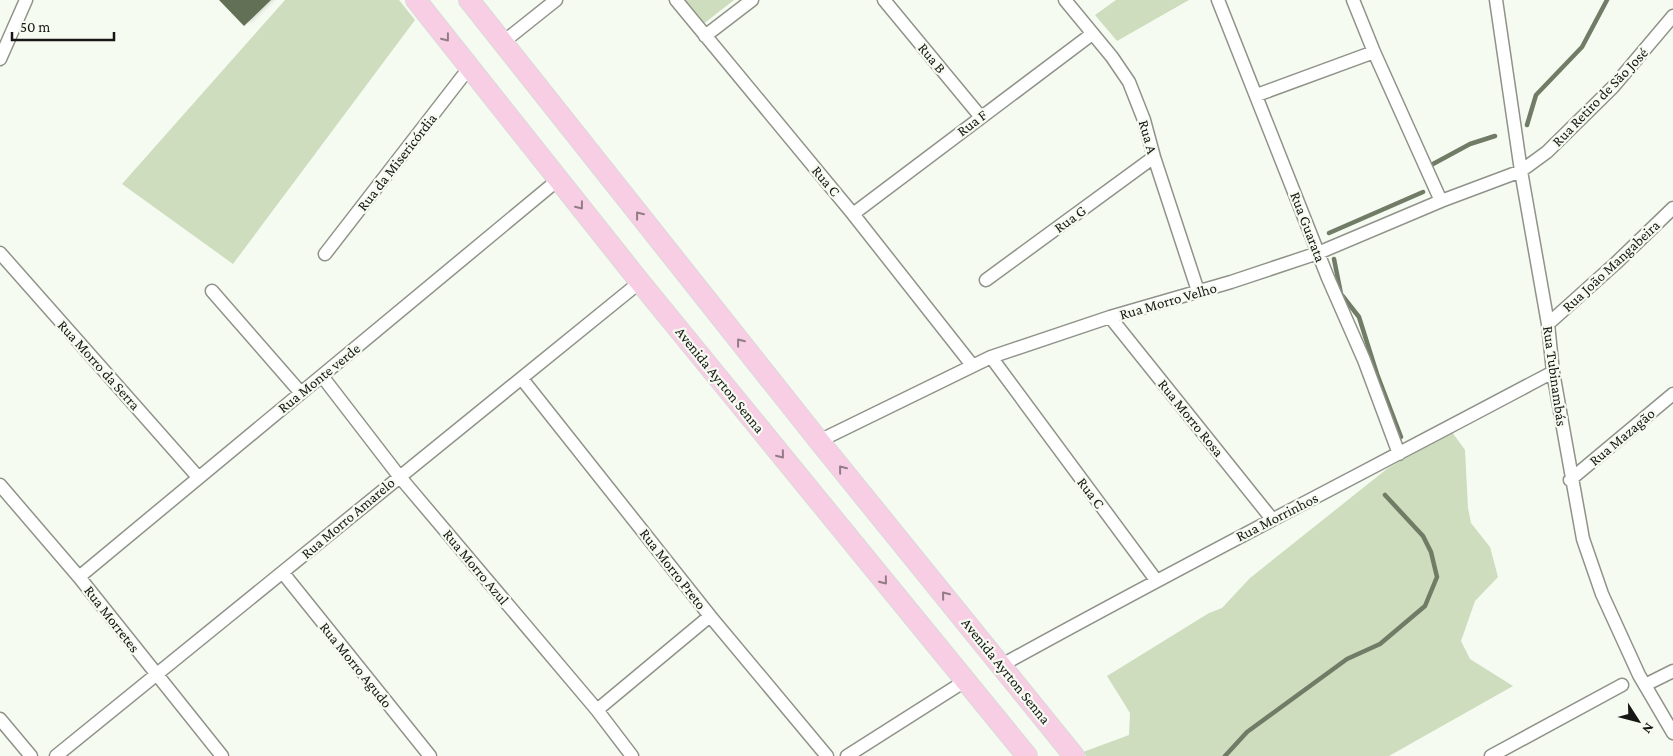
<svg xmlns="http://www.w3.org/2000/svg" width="1673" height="756" font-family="'Crimson Pro',serif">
	<defs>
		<filter id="shadow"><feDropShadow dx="4.5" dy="-4.5" stdDeviation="2.5" flood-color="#0004"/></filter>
	</defs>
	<rect width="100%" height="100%" fill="#f6fbf1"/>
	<path fill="#cdddbe" d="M285,0h114l16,20 -182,244 -111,-80z
		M681,0h53l-32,25z
		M1116,0h73l-72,41 -22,-26z
		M1452,432l13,18 3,58 3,15 19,24 8,30 -23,24 -14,40 9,18 43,27 -124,70h-303l-3,-4 46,-17 1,-22 -23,-37 102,-63 13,-5 28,-30 138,-110z"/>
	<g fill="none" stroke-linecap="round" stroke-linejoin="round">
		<path stroke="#717c66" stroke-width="4.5" d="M1527,125l9,-30 46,-48 25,-47
			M1433,164l37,-20 25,-8
			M1329,233l94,-41
			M1334,259l7,35 18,23 18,57 24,63
			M1225,756l22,-24 100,-73 33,-15 45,-38 12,-29 -6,-25 -8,-16 -38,-41"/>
	</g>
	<path fill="#627054" filter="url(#shadow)" d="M219,0h52l-27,26z"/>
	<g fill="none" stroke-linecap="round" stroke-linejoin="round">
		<defs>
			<path id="street" d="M676,0l177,214 119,151
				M884,0l96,116
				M1065,0l47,57 17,25 15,38 10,37 44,134
				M1218,0l110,278 36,82 35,94
				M1353,0l21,52 67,149
				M1496,0l25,171 27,153 5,48 30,167 19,55 37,81 34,58
				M705,36l47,-36
				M502,43l54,-43
				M0,59l26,-59
				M1257,95l117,-43
				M853,214l239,-180
				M0,253l198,224
				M325,254l144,-186
				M986,280l168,-123
				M212,291l89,102
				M1110,317l162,202
				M1548,324l68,-61 57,-55
				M991,357l165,223
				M322,376l77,100 198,234 35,46
				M522,379l188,237 117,140
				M819,441l172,-84 119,-40 121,-35 87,-29 123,-52 80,-30 26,-19 66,-65 60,-71
				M1570,480l103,-86
				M0,485l79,92 143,179
				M283,573l147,183
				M79,577l480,-398
				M1002,665c182,-101 367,-195 551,-293
				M1645,685l28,-14
				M597,710l113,-94
				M0,719l31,37
				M56,756l584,-474
				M847,756l118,-75
				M1491,756l131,-71"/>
			<path id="primary" d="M416,0l224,282 387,474
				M469,0l350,441 255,315"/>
		</defs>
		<use href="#street" stroke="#8f938a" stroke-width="15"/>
		<use href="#primary" stroke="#dadad9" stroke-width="22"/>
		<use href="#street" stroke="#fff" stroke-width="12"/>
		<use href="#primary" stroke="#f7cee3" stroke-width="20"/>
	</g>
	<defs><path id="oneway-chevron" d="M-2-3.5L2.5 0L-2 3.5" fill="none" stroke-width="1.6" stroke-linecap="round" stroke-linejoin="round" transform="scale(1.25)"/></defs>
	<g stroke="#927c86">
		<use href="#oneway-chevron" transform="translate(446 38) rotate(52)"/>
		<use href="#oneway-chevron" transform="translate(580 206) rotate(52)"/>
		<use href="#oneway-chevron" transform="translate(639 215) rotate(-128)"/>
		<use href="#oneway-chevron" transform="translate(740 342) rotate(-128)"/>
		<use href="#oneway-chevron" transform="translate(781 455) rotate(51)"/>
		<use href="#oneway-chevron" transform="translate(842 469) rotate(-129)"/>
		<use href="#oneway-chevron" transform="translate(884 581) rotate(51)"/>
		<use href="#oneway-chevron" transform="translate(945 595) rotate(-129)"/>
	</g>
	<g text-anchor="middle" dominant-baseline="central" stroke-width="4.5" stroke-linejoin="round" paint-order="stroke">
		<g font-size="15" fill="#161714" stroke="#f6fbf1">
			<text transform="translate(932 58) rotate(50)">Rua B</text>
			<text transform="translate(1600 97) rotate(-46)">Rua Retiro de São José</text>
			<text transform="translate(972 123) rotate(-37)">Rua F</text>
			<text transform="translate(1148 137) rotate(74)">Rua A</text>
			<text transform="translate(397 162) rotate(-52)">Rua da Misericórdia</text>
			<text transform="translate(826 181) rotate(50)">Rua C</text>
			<text transform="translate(1070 219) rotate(-36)">Rua G</text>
			<text transform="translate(1308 227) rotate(69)">Rua Guarata</text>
			<text transform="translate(1611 266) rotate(-43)">Rua João Mangabeira</text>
			<text transform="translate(1168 301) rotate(-16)">Rua Morro Velho</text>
			<text transform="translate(99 365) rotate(48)">Rua Morro da Serra</text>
			<text transform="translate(1555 376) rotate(82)">Rua Tubinambás</text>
			<text transform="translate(319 378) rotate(-39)">Rua Monte verde</text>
			<text transform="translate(720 380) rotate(51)">Avenida Ayrton Senna</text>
			<text transform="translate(1191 418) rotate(51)">Rua Morro Rosa</text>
			<text transform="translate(1622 437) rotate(-40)">Rua Mazagão</text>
			<text transform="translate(1091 493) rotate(53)">Rua C</text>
			<text transform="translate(1277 517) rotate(-27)">Rua Morrinhos</text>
			<text transform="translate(348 518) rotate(-40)">Rua Morro Amarelo</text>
			<text transform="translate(476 567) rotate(50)">Rua Morro Azul</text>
			<text transform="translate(673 569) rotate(52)">Rua Morro Preto</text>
			<text transform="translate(112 619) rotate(52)">Rua Morretes</text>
			<text transform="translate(356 665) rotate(51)">Rua Morro Agudo</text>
			<text transform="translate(1006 671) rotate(51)">Avenida Ayrton Senna</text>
		</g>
	</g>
	<g transform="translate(1638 721) rotate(126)" stroke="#f6fbf1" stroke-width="4" paint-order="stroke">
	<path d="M0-4L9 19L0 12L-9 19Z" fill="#161714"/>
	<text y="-8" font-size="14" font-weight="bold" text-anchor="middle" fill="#161714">N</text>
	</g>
	<path d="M12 32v8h102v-8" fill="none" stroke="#161714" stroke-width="2.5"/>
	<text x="20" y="32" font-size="15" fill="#161714" stroke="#f6fbf1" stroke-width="4" paint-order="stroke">50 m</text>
</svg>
